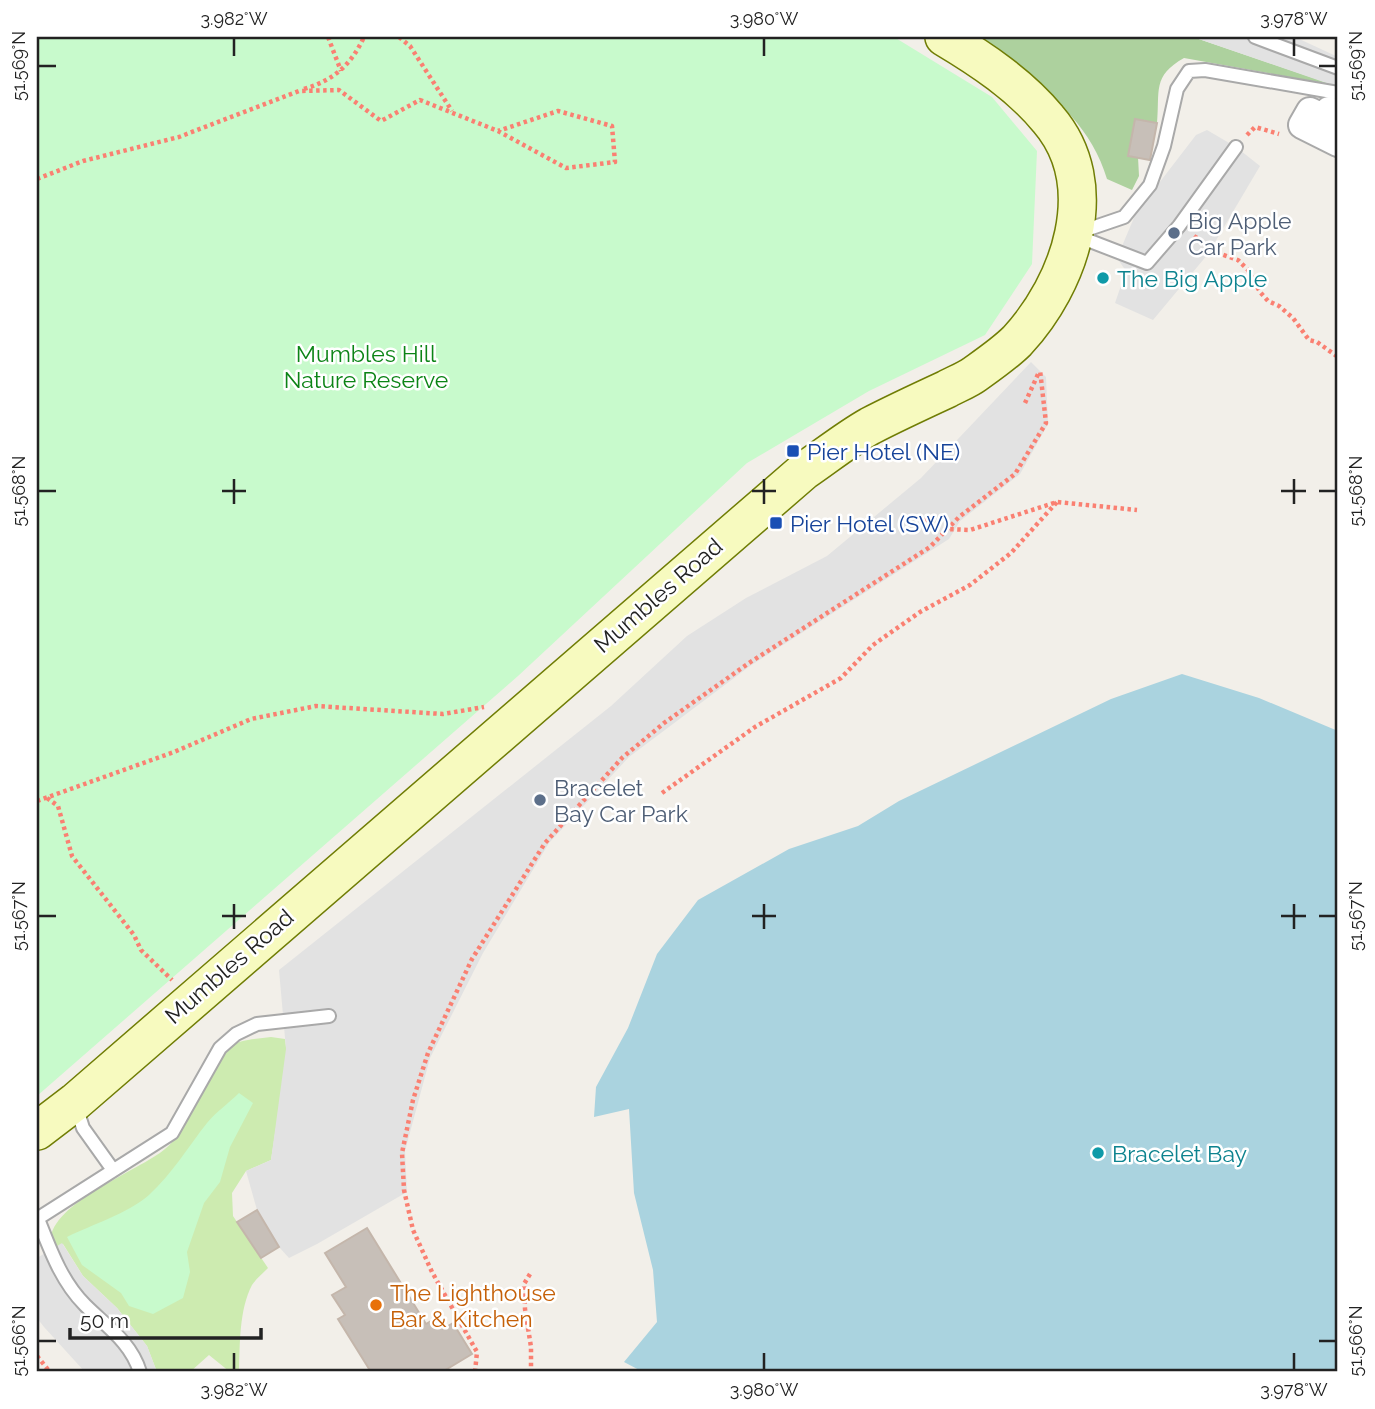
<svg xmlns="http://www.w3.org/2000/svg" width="1375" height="1409" font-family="Raleway,sans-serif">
	<rect width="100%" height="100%" fill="#f2efe9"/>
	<path fill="#cdebb0" d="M271,1037l14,2 2,16 -16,105 -25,11 -14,22 1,23 35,52c-5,5 -12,11 -16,17 -13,25 -12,59 -13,87h-9l-21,-17 -19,17h-33l-10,-26 -30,-38 -34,-32 -20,-32 -11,5c-14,-42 86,-77 113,-100 22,-18 35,-56 49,-82 4,-5 7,-14 12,-18 12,-10 30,-10 45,-12z"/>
	<path fill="#add19e" d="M968,37h225l141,48 -150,-27c-32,18 -24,33 -27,65l-22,-4 -7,36 10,2 1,19 -7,14 -25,-11c-20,-69 -83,-105 -139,-142z"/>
	<path fill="#c8facc" d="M37,37h857l98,60 45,54 -5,113 -47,71 -116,56 -122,72 -229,213 -481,420z
		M239,1093l14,10 -23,44 -10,35 -16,21 -17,49 3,20 -7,26 -30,16 -24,-8 -8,-13 -39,-28 -15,-28c26,-13 60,-23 82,-42 23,-21 39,-48 58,-72 9,-11 22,-20 32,-30z"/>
	<path fill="#e2e2e2" d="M1193,37h102l43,20v30z
		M1207,130l29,17 24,19 -52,88 -55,66 -38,-17 11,-32 -9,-13 19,-45 60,-78z
		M1031,362l15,15 2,47 -28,50 -60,47 -11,18 -199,127 -121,91 -80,86 -66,110 -53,105 -25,93 2,41 -90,52 -28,14 -10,-11 -22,-37 -11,-39 25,-11 15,-111 -7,-79 332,-264 76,-70 59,-38 81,-42 94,-78z
		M62,1243l21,33 34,32 30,38 10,26h-72l-41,-45 -7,-9v-60z"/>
	<path fill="#aad3df" d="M1182,674l77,24 79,33v641h-695l-19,-10 33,-40 -4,-52 -19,-77 -5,-84 -35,8 2,-30 32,-59 29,-74 41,-54 91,-51 69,-23 41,-25 212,-102z"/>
	<path fill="#c7bfb8" stroke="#c4b6ab" stroke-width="2" d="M1135,119l22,4 -7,37 -22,-4z
		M257,1210l22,37 -18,11 -24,-36z
		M367,1228l59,96 10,-6 7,11 10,-6 19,31 -30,18h-71l-33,-53 7,-4 -13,-20 14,-8 -21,-34z"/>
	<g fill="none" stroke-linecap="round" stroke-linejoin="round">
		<defs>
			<path id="lane" d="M1255,37l83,31
				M1077,233l47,-16 26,-32 14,-39 13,-57 12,-18 16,-1 133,23
				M1077,236l70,27 32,-37 57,-79
				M76,1106l7,22 30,42
				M37,1219l135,-86 48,-85 16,-14 21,-10 72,-8
				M38,1219c12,30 23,62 47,86 21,21 46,37 55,67"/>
			<path id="street" d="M1338,114l-9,-4 -4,8 -15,-7 -8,14 36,18"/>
			<path id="secondary" d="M37,1131l38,-29 729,-631c22,-15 43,-32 66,-45 25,-13 51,-25 77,-37 9,-5 20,-9 28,-15 14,-10 30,-21 42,-33 53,-57 88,-156 31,-222 -28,-34 -67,-60 -104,-82"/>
		</defs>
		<use href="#lane" stroke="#a9a9a9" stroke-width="16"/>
		<use href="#street" stroke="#a9a9a9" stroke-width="30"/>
		<use href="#secondary" stroke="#707d05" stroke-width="40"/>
		<path stroke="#fa8072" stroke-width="4.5" stroke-dasharray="3.5 3.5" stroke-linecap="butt" d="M328,37l13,34
			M399,37l11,9 42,65
			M304,89c30,-9 47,-24 60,-52
			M1247,135l8,-8 24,7
			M37,179l46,-18 96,-24 120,-46 40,-1 42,31 39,-21 78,31 68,37 49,-6 -3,-36 -54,-15 -60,20
			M1194,236l27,18 17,6 10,10 12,22 8,9 11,5 14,12 16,22 8,2 21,15
			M1025,403l14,-31
			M918,516l29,13 23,1 87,-28 80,8
			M662,793l93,-66 86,-49 32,-33 47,-33 50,-27 41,-32 46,-51
			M47,798l11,8 14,50 62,79 7,15 31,30
			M37,801l137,-49 77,-33 65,-13 127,8 41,-7
			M530,1274l-6,10 1,25 6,38v25
			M37,1356l13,16
			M475,1372l2,-20 -45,-80 -19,-42 -9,-40 -2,-37 11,-53 15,-47 44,-94 73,-116 77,-85 42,-35 85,-60 181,-116 29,-30 56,-43 31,-51 -6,-53"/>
		<use href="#lane" stroke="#fff" stroke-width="12"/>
		<use href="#street" stroke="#fff" stroke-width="26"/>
		<use href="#secondary" stroke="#f7fabf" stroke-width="37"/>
	</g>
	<path fill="none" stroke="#222" stroke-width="2.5" d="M234,38v18M764,38v18M1294,38v18M38,66h18M1319,66h17M234,479v25M764,479v25M1294,479v25M38,491h18M222,491h24M752,491h24M1281,491h25M1319,491h17M234,904v25M764,904v25M1294,904v25M38,916h18M222,916h24M752,916h24M1281,916h25M1319,916h17M38,1341h18M1319,1341h17M234,1353v17M764,1353v17M1294,1353v17"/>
	<g fill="#5c6f8a" stroke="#fff" stroke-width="2.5">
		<circle cx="1174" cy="233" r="7"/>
		<circle cx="540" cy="800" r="7"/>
	</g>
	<g fill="#0f9aa8" stroke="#fff" stroke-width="2.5">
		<circle cx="1103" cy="278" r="7"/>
		<circle cx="1098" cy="1153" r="7"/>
	</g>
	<g fill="#1a4fb4" stroke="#fff" stroke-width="2.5">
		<rect x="786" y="444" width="14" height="14" rx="3.5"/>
		<rect x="769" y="516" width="14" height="14" rx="3.5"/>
	</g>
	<circle fill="#e8710a" stroke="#fff" stroke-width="2.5" cx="376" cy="1305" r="7"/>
	<g text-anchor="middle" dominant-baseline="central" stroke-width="5" stroke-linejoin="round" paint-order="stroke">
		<g font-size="23" fill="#4e5e75" stroke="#fff" text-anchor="start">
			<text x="1188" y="220">Big Apple<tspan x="1188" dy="26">Car Park</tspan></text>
			<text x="554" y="787">Bracelet<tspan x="554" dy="26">Bay Car Park</tspan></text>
		</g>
		<g font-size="23" fill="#0d838f" stroke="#fff" text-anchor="start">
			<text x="1117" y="278">The Big Apple</text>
			<text x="1112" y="1153">Bracelet Bay</text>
		</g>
		<g font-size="23" fill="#0c8416" stroke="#fff">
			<text x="366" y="353">Mumbles Hill<tspan x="366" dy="26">Nature Reserve</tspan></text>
		</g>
		<g font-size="23" fill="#164399" stroke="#fff" text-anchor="start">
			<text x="807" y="451">Pier Hotel (NE)</text>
			<text x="790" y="523">Pier Hotel (SW)</text>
		</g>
		<g font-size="23" fill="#222" stroke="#fff">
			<text transform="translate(658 595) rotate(-41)">Mumbles Road</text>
			<text transform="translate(229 966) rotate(-41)">Mumbles Road</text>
		</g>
		<g font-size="23" fill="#c56008" stroke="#fff" text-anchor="start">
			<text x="390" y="1292">The Lighthouse<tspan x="390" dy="26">Bar &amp; Kitchen</tspan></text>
		</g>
	</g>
	<rect width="1375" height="1409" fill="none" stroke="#ffffff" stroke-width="77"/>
	<path d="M70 1328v10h191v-10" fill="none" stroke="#222222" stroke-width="3.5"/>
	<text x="80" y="1328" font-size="21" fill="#222222" stroke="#ffffff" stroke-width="5" paint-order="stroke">50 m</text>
	<rect x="38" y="38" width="1298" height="1332" fill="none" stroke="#222" stroke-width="2.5"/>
	<g font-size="18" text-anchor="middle" fill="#222">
		<text x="234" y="25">3.982°W</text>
		<text x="764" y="25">3.980°W</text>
		<text x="1294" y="25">3.978°W</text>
		<text transform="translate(19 66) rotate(-90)" y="6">51.569°N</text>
		<text transform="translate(1356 66) rotate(-90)" y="6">51.569°N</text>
		<text transform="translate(19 491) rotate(-90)" y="6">51.568°N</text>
		<text transform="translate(1356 491) rotate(-90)" y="6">51.568°N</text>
		<text transform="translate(19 916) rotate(-90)" y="6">51.567°N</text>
		<text transform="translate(1356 916) rotate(-90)" y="6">51.567°N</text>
		<text transform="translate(19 1341) rotate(-90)" y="6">51.566°N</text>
		<text transform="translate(1356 1341) rotate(-90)" y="6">51.566°N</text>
		<text x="234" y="1396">3.982°W</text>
		<text x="764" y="1396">3.980°W</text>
		<text x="1294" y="1396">3.978°W</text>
	</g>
</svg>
